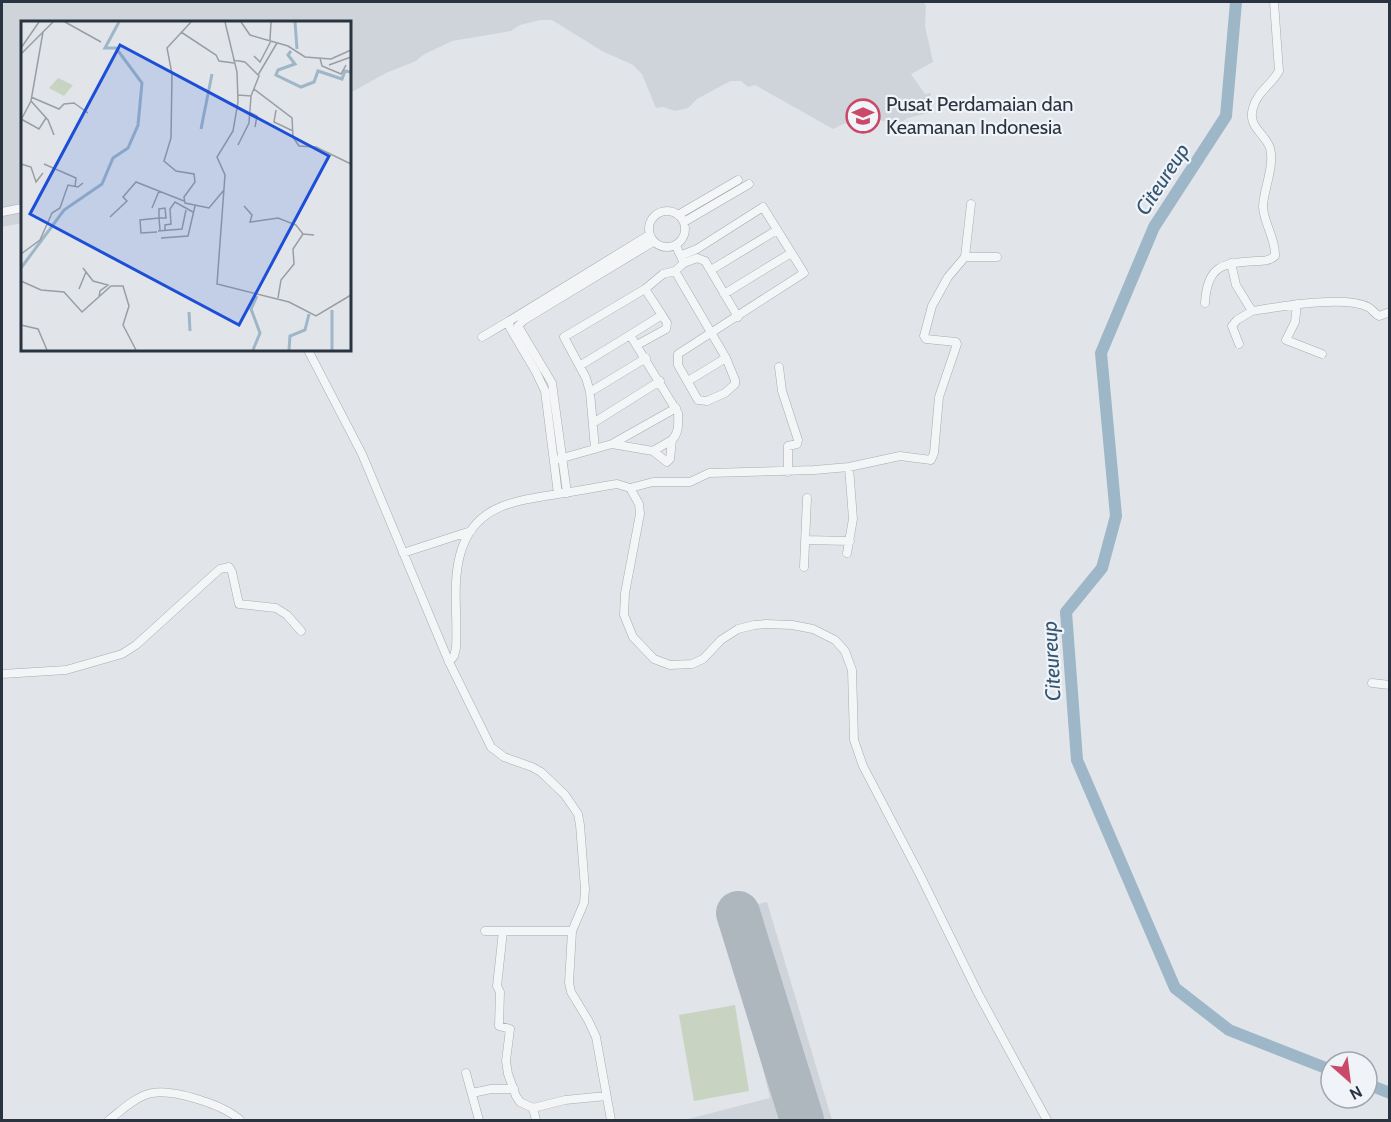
<svg xmlns="http://www.w3.org/2000/svg" width="1391" height="1122" font-family="Cabin,sans-serif">
	<rect width="100%" height="100%" fill="#e1e5e9"/>
	<path fill="#cfd4db" d="M2,2h921l3,4 -1,20 8,36 -22,12 14,20 6,-1 -3,20 -20,5 -14,9 -10,-6 -11,-3 -30,6 -10,5 -78,-44 -7,2 -7,-6h-10l-10,5 -24,13 -9,9 -13,3 -12,-4 -7,1 -14,-34 -9,-9 -31,-14 -50,-31h-12l-20,5 -9,6 -59,10 -29,14 -7,6 -30,12 -36,20v-71h-328v201l-20,4z
		M767,902l65,218h-148l86,-22 -46,-187z"/>
	<path fill="#c8d3c2" d="M735,1005l14,86 -55,10 -15,-86z"/>
	<g fill="none" stroke-linecap="round" stroke-linejoin="round">
		<path stroke="#9db6c8" stroke-width="12" d="M1236,2l-10,114 -72,111 -53,126 15,163 -14,52 -36,44 11,148 98,228 54,42 102,40
			M1367,1084l23,9"/>
		<path stroke="#aeb6be" stroke-width="44" d="M738,913l64,207"/>
		<defs>
			<path id="minor" d="M649 229a18 18 0 1 1 36 0a18 18 0 1 1-36 0Z
				M2,212l20,-4
				M678,215l60,-35
				M684,222l65,-38
				M965,257h32
				M684,263l13,-5 8,3 33,56
				M1231,263l5,22 16,26c26,-4 93,-16 116,-4 4,2 7,7 11,9l11,-4
				M711,270l66,-40
				M675,271l51,87 9,22v4l-10,9 -18,8 -9,-1 -20,-35v-11l126,-81 -41,-66 -66,42 -15,6
				M724,294l67,-41
				M1205,303c2,-38 18,-40 51,-42 7,0 13,0 19,-5 1,-17 -11,-32 -12,-49 0,-16 12,-41 7,-59 -5,-15 -23,-21 -17,-40 4,-16 19,-24 26,-37l-5,-69
				M1297,304l-2,18 -9,18 36,14
				M482,337l27,-16
				M1239,344l-7,-18 5,-6 15,-9
				M637,345l29,-16 1,-6 -5,-8
				M308,350l54,104 87,208 42,85 13,10 28,10 9,5 24,23 13,19 2,11 5,64 -1,14 -12,28 -3,52 2,9 17,28 8,17 15,83
				M581,365l49,-30
				M779,367l3,24 16,49 -1,4 -9,2v26
				M688,381l38,-23
				M590,392l56,-34
				M593,423l67,-42
				M612,444l64,-36
				M595,449l-5,-57 -4,-14 -22,-41 81,-48 18,-15 12,-3 9,-8 -8,-17
				M653,451l19,-11
				M559,459l53,-15 41,7 14,11 3,-3 2,-19c8,-9 6,-17 6,-27l-48,-78 32,-20 -17,-26
				M630,488l23,-6h37l19,-9 105,-3 35,-3 51,-11 31,4 3,-7 5,-56 18,-53 -1,-2 -30,-3 -2,-3 8,-30 16,-29 17,-20 6,-53
				M567,493l-15,-110 -34,-57 6,-6 129,-78
				M558,494l-13,-103 -9,-19 -26,-44 -1,-7 140,-86
				M806,540l44,1
				M403,553l68,-22
				M847,553l6,-34 -4,-52
				M804,567l3,-69
				M449,662l5,-6 2,-8c2,-30 -4,-63 4,-93 13,-50 54,-54 98,-61 20,-3 40,-7 59,-10l13,4 9,16 1,10 -15,79 -1,22 9,22 21,22 16,6 22,-1 11,-5 18,-19 17,-11 16,-4 12,-1 26,1 21,4 22,11 10,11 7,19 2,70 9,26 57,109 59,120 68,125
				M2,674l64,-4 56,-16 14,-9 75,-68 9,-8 9,-2 3,5 7,32 37,4 11,7 14,16
				M1372,683l18,2
				M485,931h87
				M503,931l-6,55 3,6 -1,34 11,3 -4,32 2,13 8,22 4,6 13,6 3,12
				M466,1073l13,47
				M472,1093l19,-4h23
				M533,1108l32,-8 41,-4
				M109,1120c12,-9 25,-22 39,-26 22,-7 76,11 92,26"/>
		</defs>
		<use href="#minor" stroke="#a6acb3" stroke-width="9"/>
		<use href="#minor" stroke="#f3f5f7" stroke-width="8"/>
	</g>
	<defs>
		<symbol id="university-ring" viewBox="-11 -11 22 22"><circle r="9.5" fill="#f0f3f7" stroke="#cb4968" stroke-width="1.5"/><path d="M0-5L7-2L0 1L-7-2ZM-4 1L0 2.5L4 1V4Q0 6-4 4Z" fill="#cb4968"/></symbol>
	</defs>
	<g fill-rule="evenodd">
		<use href="#university-ring" x="844" y="97" width="38" height="38"/>
	</g>
	<g text-anchor="middle" dominant-baseline="central" stroke-width="4.5" stroke-linejoin="round" paint-order="stroke">
		<g font-size="20" fill="#2a3440" stroke="#f0f3f7" text-anchor="start">
			<text x="886" y="104">Pusat Perdamaian dan<tspan x="886" dy="23">Keamanan Indonesia</tspan></text>
		</g>
		<g font-size="21" font-style="italic" fill="#355673" stroke="#f0f3f7">
			<text transform="translate(1162 179) rotate(-57)">Citeureup</text>
			<text transform="translate(1051 661) rotate(-93)">Citeureup</text>
		</g>
	</g>
	<g transform="translate(21 21)">
		<rect width="330" height="330" fill="#e1e5e9"/>
		<path d="M37,57l15,7 -9,11 -15,-8z" fill="#c8d3c2"/>
		<path fill="none" stroke="#9db6c8" stroke-width="3" d="M274,1l2,27M270,30l-3,4 7,9 -17,6 -2,5 25,12 13,-5 4,-11 24,8 3,-8 6,1M180,108l11,-55M0,247l43,-58 38,-26 11,-26 15,-10 10,-23 4,-42 -26,-35h-11l14,-26M168,291l1,19M232,329l7,-17 -9,-24 6,-13M268,329l1,-14 15,-6 4,-16M311,329v-40"/>
		<path fill="none" stroke="#989ea5" stroke-width="1.5" d="M44,1l36,20M170,1l-24,26 5,26 -1,64 -7,23 12,10 18,3 1,8 -11,15 1,6 24,5 15,-18M204,1l12,50 1,30 -5,29 -16,26 8,18 -8,109 72,18 27,14 35,-21M220,1l9,13 38,11 17,11 26,2 20,-9M160,11l35,23 3,6 15,2M249,19l1,-18M0,27l18,-26M0,33l32,-32M233,35l6,6 11,-21M299,37l2,8 19,8 5,-9M212,39l12,2 14,14 -8,20 -13,-1M308,44l22,-8M237,54l19,-32M233,68l38,29 1,19 6,9 17,1 35,17M10,76l28,12 5,-5 10,-1 14,10M10,80l17,19 6,15M255,89l-2,12 19,9M228,91l8,4 -2,11M0,98l18,10 7,-11M0,99l10,-19 12,-69M217,124l11,-22 2,-27M0,143l10,3 5,15 7,-9M23,143l32,14 -1,9M223,185l8,9 -2,7 28,-4 18,7 7,9 11,1M131,187l7,-17M89,196l17,-16 -4,-4 13,-15 48,19M144,209v-5l6,-1 -1,-15 5,-7 18,10M137,210l24,-2 4,-19M136,211l-16,1 -1,-13 19,-2h7l-1,-10 -6,1v9l1,12M140,217l27,-2 7,-30M0,233l19,-14 12,-27 8,-5 8,-23 10,2 5,-4M62,247l10,13 15,4 -8,6 -1,6M0,260l20,9 23,2 18,20 29,-26h12l6,20 -6,19 13,25M58,268l7,-17M257,277l3,-18 13,-16 -1,-15 10,-15M0,304l17,4 9,21"/>
		<path fill="#1d4ed8" fill-opacity="0.15" stroke="#1d4ed8" stroke-width="3" d="M99,24l209,111 -90,169 -209,-111z"/>
		<rect width="330" height="330" fill="none" stroke="#2a3440" stroke-width="3"/>
	</g>
	<rect width="1391" height="1122" fill="none" stroke="#2a3440" stroke-width="6"/>
	<g transform="translate(1349 1080) rotate(152)"><circle r="28" fill="#f0f3f7" stroke="#a1a7ae" stroke-width="1.5"/>
	<path d="M0-4.5L10 22L0 15L-10 22Z" fill="#cb4968"/>
	<text y="-9" font-size="16" font-weight="bold" text-anchor="middle" fill="#2a3440">N</text>
	</g>
</svg>
